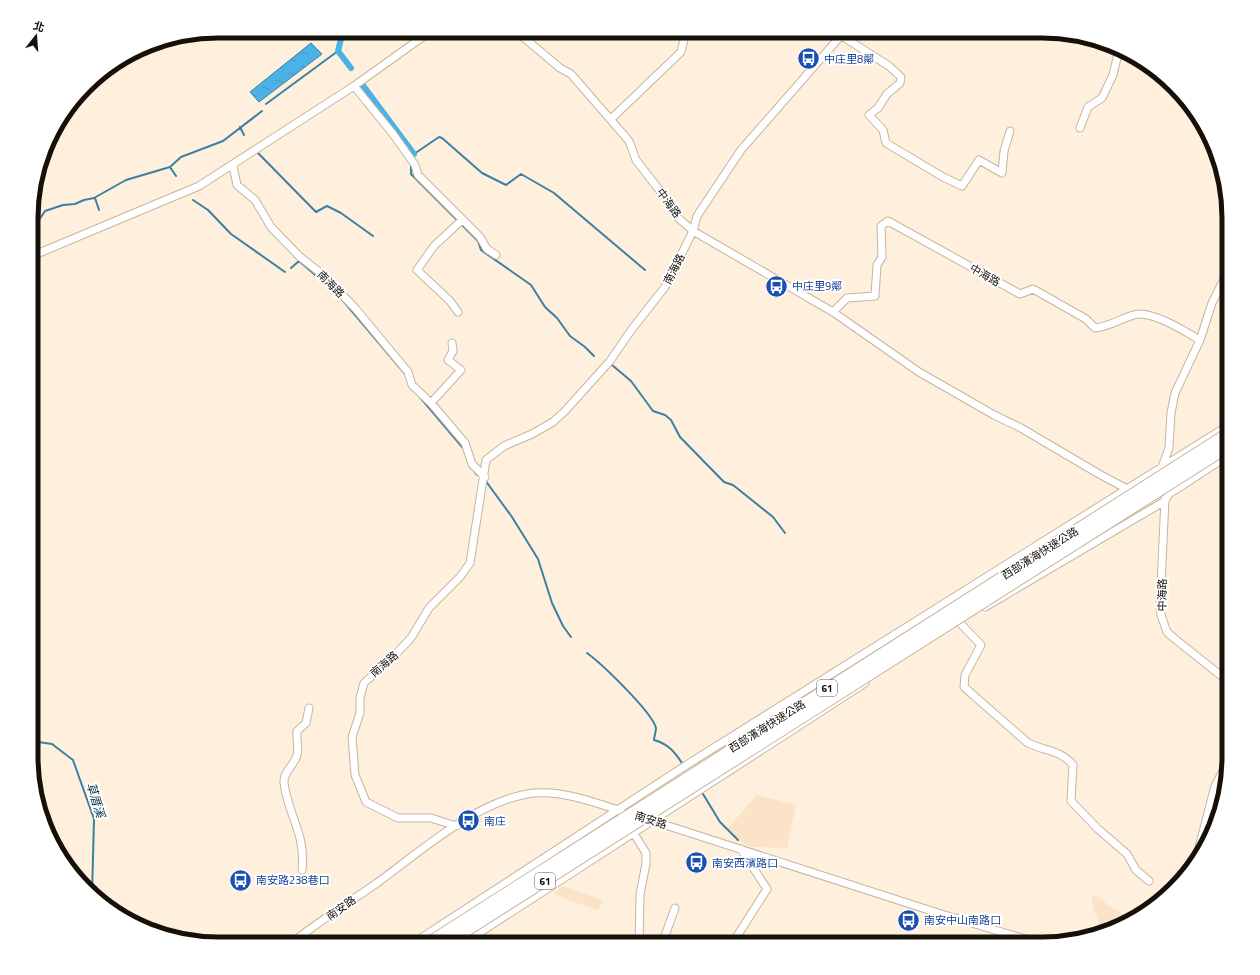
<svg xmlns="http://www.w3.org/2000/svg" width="1260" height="975" font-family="'Titillium Web','Noto Sans TC',sans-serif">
	<defs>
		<pattern id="water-ripples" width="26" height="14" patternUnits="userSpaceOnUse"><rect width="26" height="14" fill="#4ab2e5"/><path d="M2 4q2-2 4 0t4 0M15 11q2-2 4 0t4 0" fill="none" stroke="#4098c3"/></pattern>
	</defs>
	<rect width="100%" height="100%" fill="#fff0de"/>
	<path fill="#fbe3c7" d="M757,795l39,10 -9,43 -36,-1 -14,-7 -10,-11z
		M563,886l40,14 -5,10 -31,-10 -14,-7z
		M1092,895l6,1 9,8 22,15 -15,11 -11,2 -10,-24z"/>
	<path fill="url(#water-ripples)" stroke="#3b81a3" d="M311,43l11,11 -63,48 -9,-10z"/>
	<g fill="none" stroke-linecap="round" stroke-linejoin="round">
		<path stroke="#3b81a3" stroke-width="2" d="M266,104l72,-53
			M240,127l4,8
			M258,153l58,59 11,-6 14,7 32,23
			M413,159l1,-5 25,-17 3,1 40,35 24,12 15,-11 33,19 91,77
			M411,163v11l46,46
			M170,167l6,9
			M95,198l4,12
			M193,200l15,10 23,24 54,38
			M33,224l4,-1 8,-12 18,-6 12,-1 9,-4 10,-2 32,-18 44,-13 11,-10 42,-16 39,-30
			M462,225l16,16 3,9 50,35 14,22 12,11 13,18 15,11 9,9
			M291,268l8,-7 35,30
			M339,296l67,79
			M612,365l19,16 22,30 12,4 6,5 9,17 44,45 9,3 40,32 12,16
			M413,389l50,59
			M472,468l5,7
			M485,480l27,37 26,42 14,44 11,23 8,11
			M587,653c15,11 65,59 69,75 0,4 -2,9 -2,12 14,4 20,11 28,23
			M31,741l21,3 21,16 21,59 -2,76
			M703,794l17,28 18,18"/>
		<path stroke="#4ab2e5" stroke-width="6" d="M343,31l-5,20 13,17
			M362,84l52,70"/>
		<defs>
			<path id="minor" d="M516,31l44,37 11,6 58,67 7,19 31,40 9,16 17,15 140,81 86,60 75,43 27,13 78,46 30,16
				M736,31l5,4 7,-4
				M842,36l47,30 12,11 -1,6 -13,11 -9,14 -9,7 14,15 3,13 57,34 19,9 17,-26 23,13 2,-22 6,-20
				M354,86l39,48 22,31 3,10 62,62 7,12 9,6
				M611,119l70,-67 5,-21
				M1080,128l8,-21 14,-9 11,-23 4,-17 5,-8
				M233,166l4,19 18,15 16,27 28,29 24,19 32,33 53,64 4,13 19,18 34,40 7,21 13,13
				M32,256l167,-70 155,-100 77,-55
				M458,312l-8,-11 -33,-31 17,-24 28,-26
				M833,312l14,-14 28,-2 2,-31 5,-8 -1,-31 7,-5 132,73 13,-5 53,30 9,9c15,-1 34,-14 44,-14 19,0 45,17 61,26
				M431,403l30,-33 -13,-10 5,-9 -1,-8
				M1162,467l7,-19 2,-35 4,-20 25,-53 12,-37 17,-34
				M1165,499l-5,107 1,9 6,17 8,7 54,43
				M985,607l180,-106 4,-7 60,-39
				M959,622l22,23 -16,30 -1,12 64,56c16,8 33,7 45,22l-2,36 27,28 29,25 9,16 13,11
				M650,820l288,93 104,31
				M456,826l-25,-8h-33l-32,-16 -11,-27 -3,-38 8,-24v-15l4,-15 27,-24 20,-21 18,-30 31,-31 10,-14 16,-103 18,-14 28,-12 21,-12 12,-11 45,-50 22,-32 33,-42 28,-56 4,-15 44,-66 104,-119
				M631,829l15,24v11l-6,30 -1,50
				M1196,859l19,-73 14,-27
				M302,870c4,-37 -14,-54 -18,-87 -1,-10 8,-16 12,-25 4,-8 0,-18 1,-27l9,-8 3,-15
				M290,944c28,-22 58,-41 87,-61 44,-32 103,-85 158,-90 29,-2 59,9 86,18
				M412,944l276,-180 541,-339
				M462,944l403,-261
				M662,944l13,-36
				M732,944l35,-55 -26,-40"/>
		</defs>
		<use href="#minor" stroke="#c6b49f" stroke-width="9"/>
		<use href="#minor" stroke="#fff" stroke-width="7"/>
		<defs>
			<path id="highway-bridge" d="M427,944l802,-511
				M445,944l784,-498"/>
		</defs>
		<use href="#highway-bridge" stroke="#c6b49f" stroke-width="13" stroke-linecap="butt"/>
		<use href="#highway-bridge" stroke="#fff" stroke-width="11"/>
	</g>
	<defs>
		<symbol id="bus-disc" viewBox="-11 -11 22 22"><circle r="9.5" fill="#1a4fb4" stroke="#fff"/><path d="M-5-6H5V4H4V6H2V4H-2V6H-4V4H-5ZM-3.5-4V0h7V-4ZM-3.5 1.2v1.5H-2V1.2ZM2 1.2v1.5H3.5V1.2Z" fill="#fff"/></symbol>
	</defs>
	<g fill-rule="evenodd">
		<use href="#bus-disc" x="796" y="46" width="25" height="25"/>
		<use href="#bus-disc" x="764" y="274" width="25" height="25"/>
		<use href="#bus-disc" x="456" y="808" width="25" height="25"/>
		<use href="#bus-disc" x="684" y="850" width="25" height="25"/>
		<use href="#bus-disc" x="228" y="868" width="25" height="25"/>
		<use href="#bus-disc" x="896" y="908" width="25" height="25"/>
	</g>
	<g text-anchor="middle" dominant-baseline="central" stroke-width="4" stroke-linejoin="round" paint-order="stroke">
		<g fill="#fff" stroke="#5d5853" stroke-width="1">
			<rect x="817" y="680" width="20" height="16" rx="3"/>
			<rect x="535" y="873" width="20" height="16" rx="3"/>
		</g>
		<g font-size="10" font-weight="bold" fill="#171009">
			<text x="827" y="688">61</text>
			<text x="545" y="881">61</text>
		</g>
		<g font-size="11" fill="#164399" stroke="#fff" text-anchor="start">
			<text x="824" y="59">中庄里8鄰</text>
			<text x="792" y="286">中庄里9鄰</text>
			<text x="484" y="821">南庄</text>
			<text x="712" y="863">南安西濱路口</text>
			<text x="256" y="880">南安路238巷口</text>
			<text x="924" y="920">南安中山南路口</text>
		</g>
		<g font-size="11" fill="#171009" stroke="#fff">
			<text transform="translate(669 203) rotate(54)">中海路</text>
			<text transform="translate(674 269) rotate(-63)">南海路</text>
			<text transform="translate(985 275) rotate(29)">中海路</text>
			<text transform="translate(331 284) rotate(45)">南海路</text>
			<text transform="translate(1040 553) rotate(-32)">西部濱海快速公路</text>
			<text transform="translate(1162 595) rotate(-89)">中海路</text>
			<text transform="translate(384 664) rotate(-41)">南海路</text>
			<text transform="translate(767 726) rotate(-32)">西部濱海快速公路</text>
			<text transform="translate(651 820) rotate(18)">南安路</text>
			<text transform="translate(341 908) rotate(-35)">南安路</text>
		</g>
		<g font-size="12" font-style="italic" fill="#07364a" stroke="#fff">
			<text transform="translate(96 800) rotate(73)">草厝溪</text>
		</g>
	</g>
	<path d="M0 0H1260V975H0ZM218 38H1042A180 180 0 0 1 1222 218V757A180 180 0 0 1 1042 937H218A180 180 0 0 1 38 757V218A180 180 0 0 1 218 38Z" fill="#fff" fill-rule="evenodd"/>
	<path fill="none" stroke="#171009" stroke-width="5" d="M218 38H1042A180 180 0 0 1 1222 218V757A180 180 0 0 1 1042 937H218A180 180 0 0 1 38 757V218A180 180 0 0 1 218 38Z"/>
	<g transform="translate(36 36) rotate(17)" stroke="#ffffff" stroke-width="3" paint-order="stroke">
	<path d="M0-3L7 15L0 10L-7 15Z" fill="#171009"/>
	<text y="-6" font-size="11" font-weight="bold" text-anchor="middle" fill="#171009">北</text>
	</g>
</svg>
